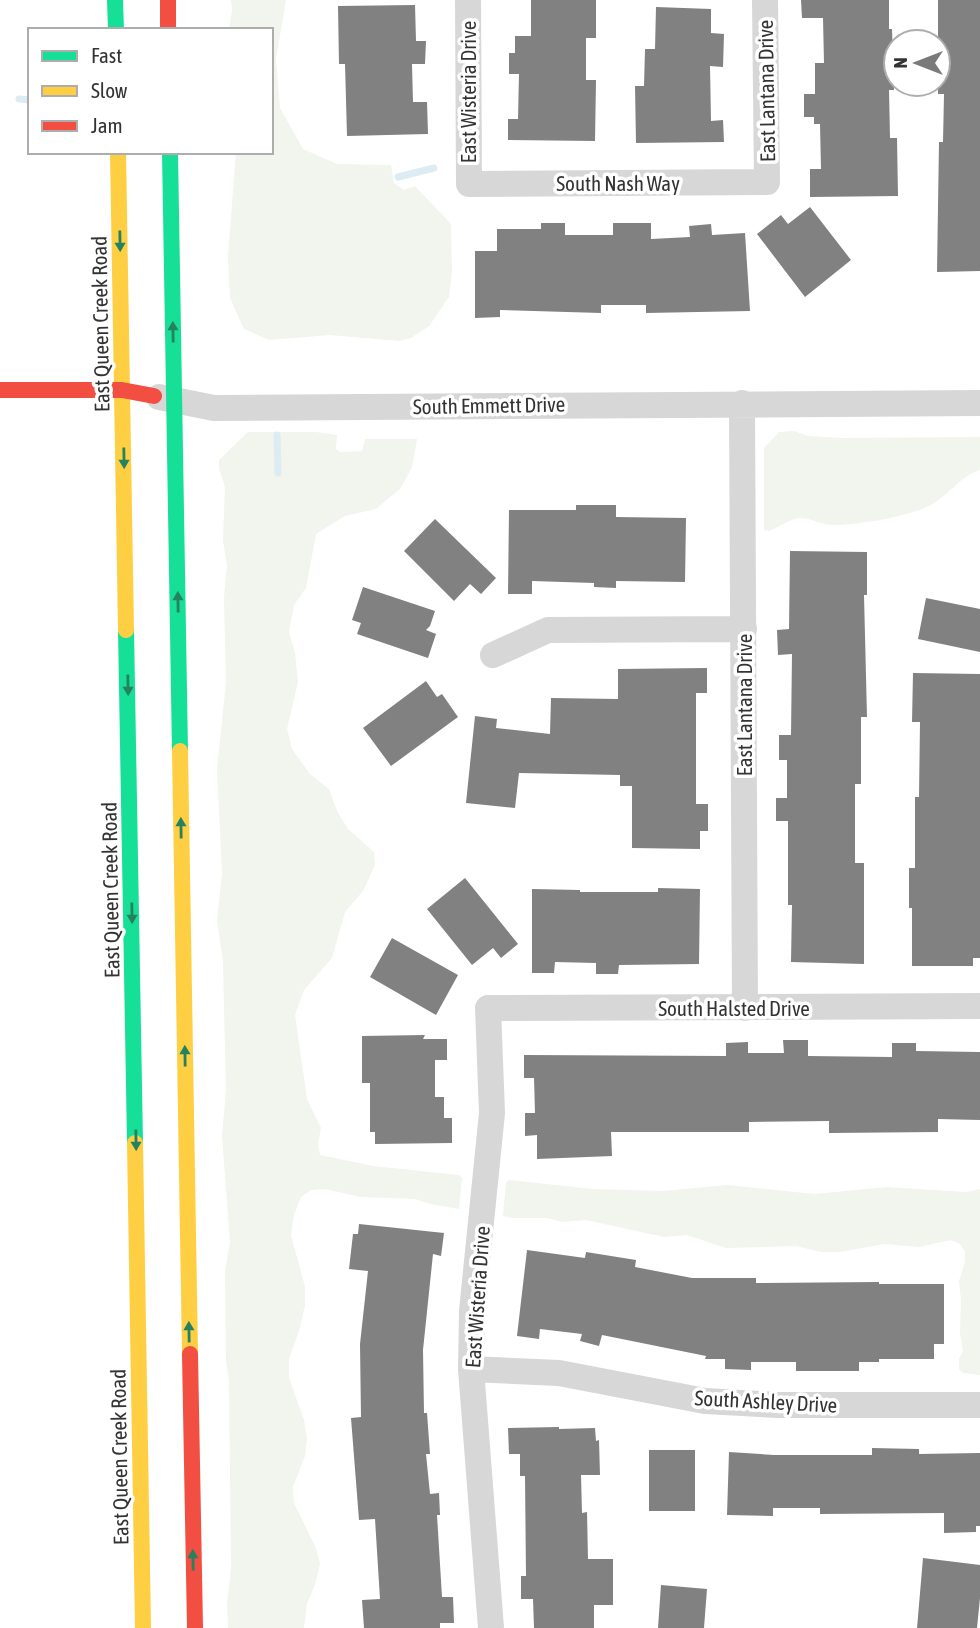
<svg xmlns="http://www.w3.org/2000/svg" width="980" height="1628" font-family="'Asap Condensed',sans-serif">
	<rect width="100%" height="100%" fill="#fff"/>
	<path fill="#f1f5ed" d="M231,0h55l-10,59 4,49 23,41 34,15 54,1 3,18 10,7 11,-4 36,38 1,47 -3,26 -20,29 -18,12 -12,3 -69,-6 -61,5 -25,-11 -14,-31 -2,-42 8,-104h35v-122h-42l3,-20z
		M794,431l14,5 33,2 139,-1v33c-23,7 -34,31 -58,39 -20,8 -69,17 -91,16 -13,0 -23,-10 -37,-6 -8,3 -17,9 -25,12l-5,-1v-82l15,-16z
		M248,432h68l21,3 -1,14 4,3 22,-1 3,-12h52l-5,28 -11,21 -25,21 -31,7 -29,18 -10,54 -12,17 -5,27 6,21 3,29 -11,47 5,20 18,25 19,15 8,22 11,18 26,23 1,13 -12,26 -18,21 -13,46 -28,32 -9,25 12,84 14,29 -3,15 2,12 53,11 86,9 3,3 -3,31 -29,-5 -15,-5 -55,-2 -35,-8 -14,1 -10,7 -7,18 -3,20 14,52v18l-6,26 -10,28v19l15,42 3,19 -2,17 -12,31 1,16 22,45 4,15 -4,19 -9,22 -3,24h-76l-1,-25 4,-35 -2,-187 -3,-20 -1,-90 5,-29 -8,-106 4,-46 -3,-128 -6,-42 5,-47 -5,-105 9,-85 -2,-86 3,-32 -4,-24 2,-54 -6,-19v-8z
		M509,1180l84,9 70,2 64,-6 87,9 73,-7 79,5 14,-3v186l-17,-2 -4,-4v-10l4,-9 -3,-16 1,-34 -2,-19 6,-19v-10l-5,-8 -9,-4 -32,7 -35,-3 -44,8h-19l-25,-6 -70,2 -39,-13 -23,2 -78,-17 -24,2 -15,-4h-34l-10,-2 3,-34z"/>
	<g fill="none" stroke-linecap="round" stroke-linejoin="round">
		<path stroke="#ddebf3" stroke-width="7" d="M19,99l11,1
			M398,177l36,-9
			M277,435l1,38"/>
	</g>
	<path fill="#818181" d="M531,0h65v38h-10v42h10l-1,61 -87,-1v-21h10l1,-45h-10v-21h6v-17h16z
		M801,0h88v29h3l2,61h-5l1,48h7l1,58 -88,1v-28h11l-1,-45h-6v-7h-10v-23h11v-31h9l-1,-45h-21z
		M938,0h42v271l-43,1 2,-130h4l1,-48h-6z
		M415,5l1,36h10l-1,23h-13l1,38h14l1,32 -81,2 -2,-72h-6l-1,-58z
		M656,7l55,2v24l13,1 -1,33 -13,-1 1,55 12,-1 1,22 -88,1 -1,-57h9l1,-37h10z
		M810,207l41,53 -46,37 -48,-63 24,-19 7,9z
		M541,223h24v12h48v-12h38v16l39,-2 -1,-11 22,-2 1,11 33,-2 5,78 -104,2v-8h-45v8l-101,-3v7l-25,1v-67h22v-22h44z
		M576,505h40v12l70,1 -1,64 -69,-1v7l-22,-1v-4l-62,-2v13h-24l1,-84h67z
		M435,519l61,59 -15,16 -11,-10 -16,17 -50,-50z
		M790,551l77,1v43h-3l3,122h-6v67h-6v79h9v101l-73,-2 1,-57h-4v-84h-12v-23h11v-38h-8v-25h12l1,-81 -14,1 -1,-25 12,-1z
		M363,587l72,24 -5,15 -4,4 10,4 -8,24 -71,-24 4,-11 -9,-3z
		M926,598l54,11v43l-62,-13z
		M707,668v25h-11v111h12v27h-8v18l-68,-1v-62h-12v-11l-101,-2 -4,35 -49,-5 9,-87 22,3 -1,9 54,6 1,-36 67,1v-30z
		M913,673l67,1v284h-7v8h-61v-58h-3v-40h6v-71h4l1,-75h-8z
		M426,681l11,16 5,-3 16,23 -67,49 -28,-38z
		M465,878l53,66 -17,14 -8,-10 -21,17 -45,-56z
		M658,888l42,1 -1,75 -80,1 -1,9h-22v-11l-41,-1 -1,11h-22v-84l48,1v2h78z
		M392,938l66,37 -22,40 -66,-38z
		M425,1035l-2,4h24v21h-12v37h9v21h8v25l-77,1v-12h-5v-49h-8v-47z
		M783,1040h25v16l84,1v-14h24v8l64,1v68l-42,-1v13l-109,1v-12l-80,1v10h-138l1,24 -75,3v-24l-12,1v-23h10l-1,-35h-10v-23l202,1v-13l22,-1v11h36z
		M359,1224l85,9 -3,23 -8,-2 -10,96 1,63h3l3,41h-4l4,40 9,-1 1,22h-3l5,82h11l1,26h-14v5h-76l-2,-28 18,-1 -5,-80 -16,1 -8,-102 10,-1 -1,-73 8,-73 -19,-2 4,-35h5z
		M527,1250l58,8 1,-6 50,8 -1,7 57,11h64v5l123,-1v2h65v60h-10v15h-55v3h-20v9h-63v-9h-45v8l-26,-1v-10h-20l1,-3 -104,-21 -3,11 -19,-5 2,-7 -42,-5 -1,10 -22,-3z
		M559,1427v2l36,-1 1,13 3,-1 1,35h-19l1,38 5,-1 1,47h25v46h-19v23h-60l-1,-29h-12v-23h5l-1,-100h-5v-22h-11l-1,-26z
		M872,1448l47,1v5l61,-1v73h-4v6l-32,1v-20l-124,1v-6h-47v8l-46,-1 2,-63 45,3h98z
		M649,1450h46v61h-46z
		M923,1558l57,7v33l-3,30h-60z
		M661,1585l46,4 -3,39h-46z"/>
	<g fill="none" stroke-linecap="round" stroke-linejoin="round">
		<path stroke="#d7d7d7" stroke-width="26" d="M468,0l1,184 298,-2 -2,-182
			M159,397l55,11 766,-5
			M742,403l3,605
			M493,655l55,-25 196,-1
			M471,1369l88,4 146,28 73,4h202
			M491,1628l-20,-259 1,-58 20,-198 -4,-105 492,-2"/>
		<path stroke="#16e098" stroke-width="16" d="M115,0l1,30
			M170,152l10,599
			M126,630l9,513"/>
		<path stroke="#ffcf43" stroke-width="16" d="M118,152l8,478
			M180,751l10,603
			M135,1143l8,485"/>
		<path stroke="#f24e42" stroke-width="16" d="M168,0v30
			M0,390h122l32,6
			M190,1354l5,274"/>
	</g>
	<defs><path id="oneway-solid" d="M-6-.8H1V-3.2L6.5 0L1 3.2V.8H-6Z" transform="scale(1.75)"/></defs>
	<g fill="#268160">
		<use href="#oneway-solid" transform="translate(120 241) rotate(89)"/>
		<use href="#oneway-solid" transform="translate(173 332) rotate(-91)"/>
		<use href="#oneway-solid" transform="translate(124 458) rotate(89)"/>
		<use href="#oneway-solid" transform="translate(178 602) rotate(-91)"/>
		<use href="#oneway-solid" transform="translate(128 685) rotate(89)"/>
		<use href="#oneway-solid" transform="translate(181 828) rotate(-91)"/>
		<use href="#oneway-solid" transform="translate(132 913) rotate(89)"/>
		<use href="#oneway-solid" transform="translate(185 1056) rotate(-91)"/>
		<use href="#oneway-solid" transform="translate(136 1140) rotate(89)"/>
		<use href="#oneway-solid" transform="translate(189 1332) rotate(-91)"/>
		<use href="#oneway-solid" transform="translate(193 1560) rotate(-91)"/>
	</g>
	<g text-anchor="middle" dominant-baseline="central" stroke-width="7" stroke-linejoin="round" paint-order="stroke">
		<g font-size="21" fill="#333" stroke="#fff">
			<text transform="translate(766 91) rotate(-91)">East Lantana Drive</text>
			<text transform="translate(468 92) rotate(-90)">East Wisteria Drive</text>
			<text x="618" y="183">South Nash Way</text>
			<text transform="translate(100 324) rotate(-91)">East Queen Creek Road</text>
			<text transform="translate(489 405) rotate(-1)">South Emmett Drive</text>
			<text transform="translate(744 705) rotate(-90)">East Lantana Drive</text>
			<text transform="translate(110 890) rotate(-91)">East Queen Creek Road</text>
			<text x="734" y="1008">South Halsted Drive</text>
			<text transform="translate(477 1297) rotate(-86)">East Wisteria Drive</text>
			<text transform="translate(766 1401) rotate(3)">South Ashley Drive</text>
			<text transform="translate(119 1457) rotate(-91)">East Queen Creek Road</text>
		</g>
	</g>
	<rect x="28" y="28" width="245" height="126" fill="#ffffff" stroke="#adadad" stroke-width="2"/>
	<rect x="42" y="51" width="35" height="10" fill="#16e098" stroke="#adadad" stroke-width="2"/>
	<text x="91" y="63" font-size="21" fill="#333333">Fast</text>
	<rect x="42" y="86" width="35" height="10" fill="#ffcf43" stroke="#adadad" stroke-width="2"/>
	<text x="91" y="98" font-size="21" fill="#333333">Slow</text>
	<rect x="42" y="121" width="35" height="10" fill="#f24e42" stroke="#adadad" stroke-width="2"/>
	<text x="91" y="133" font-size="21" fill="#333333">Jam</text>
	<g transform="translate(917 63) rotate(270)"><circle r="33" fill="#ffffff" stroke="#adadad" stroke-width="2"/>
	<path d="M0-5L12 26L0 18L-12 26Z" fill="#7a7a7a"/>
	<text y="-10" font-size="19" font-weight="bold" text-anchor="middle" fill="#333333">N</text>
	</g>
</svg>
